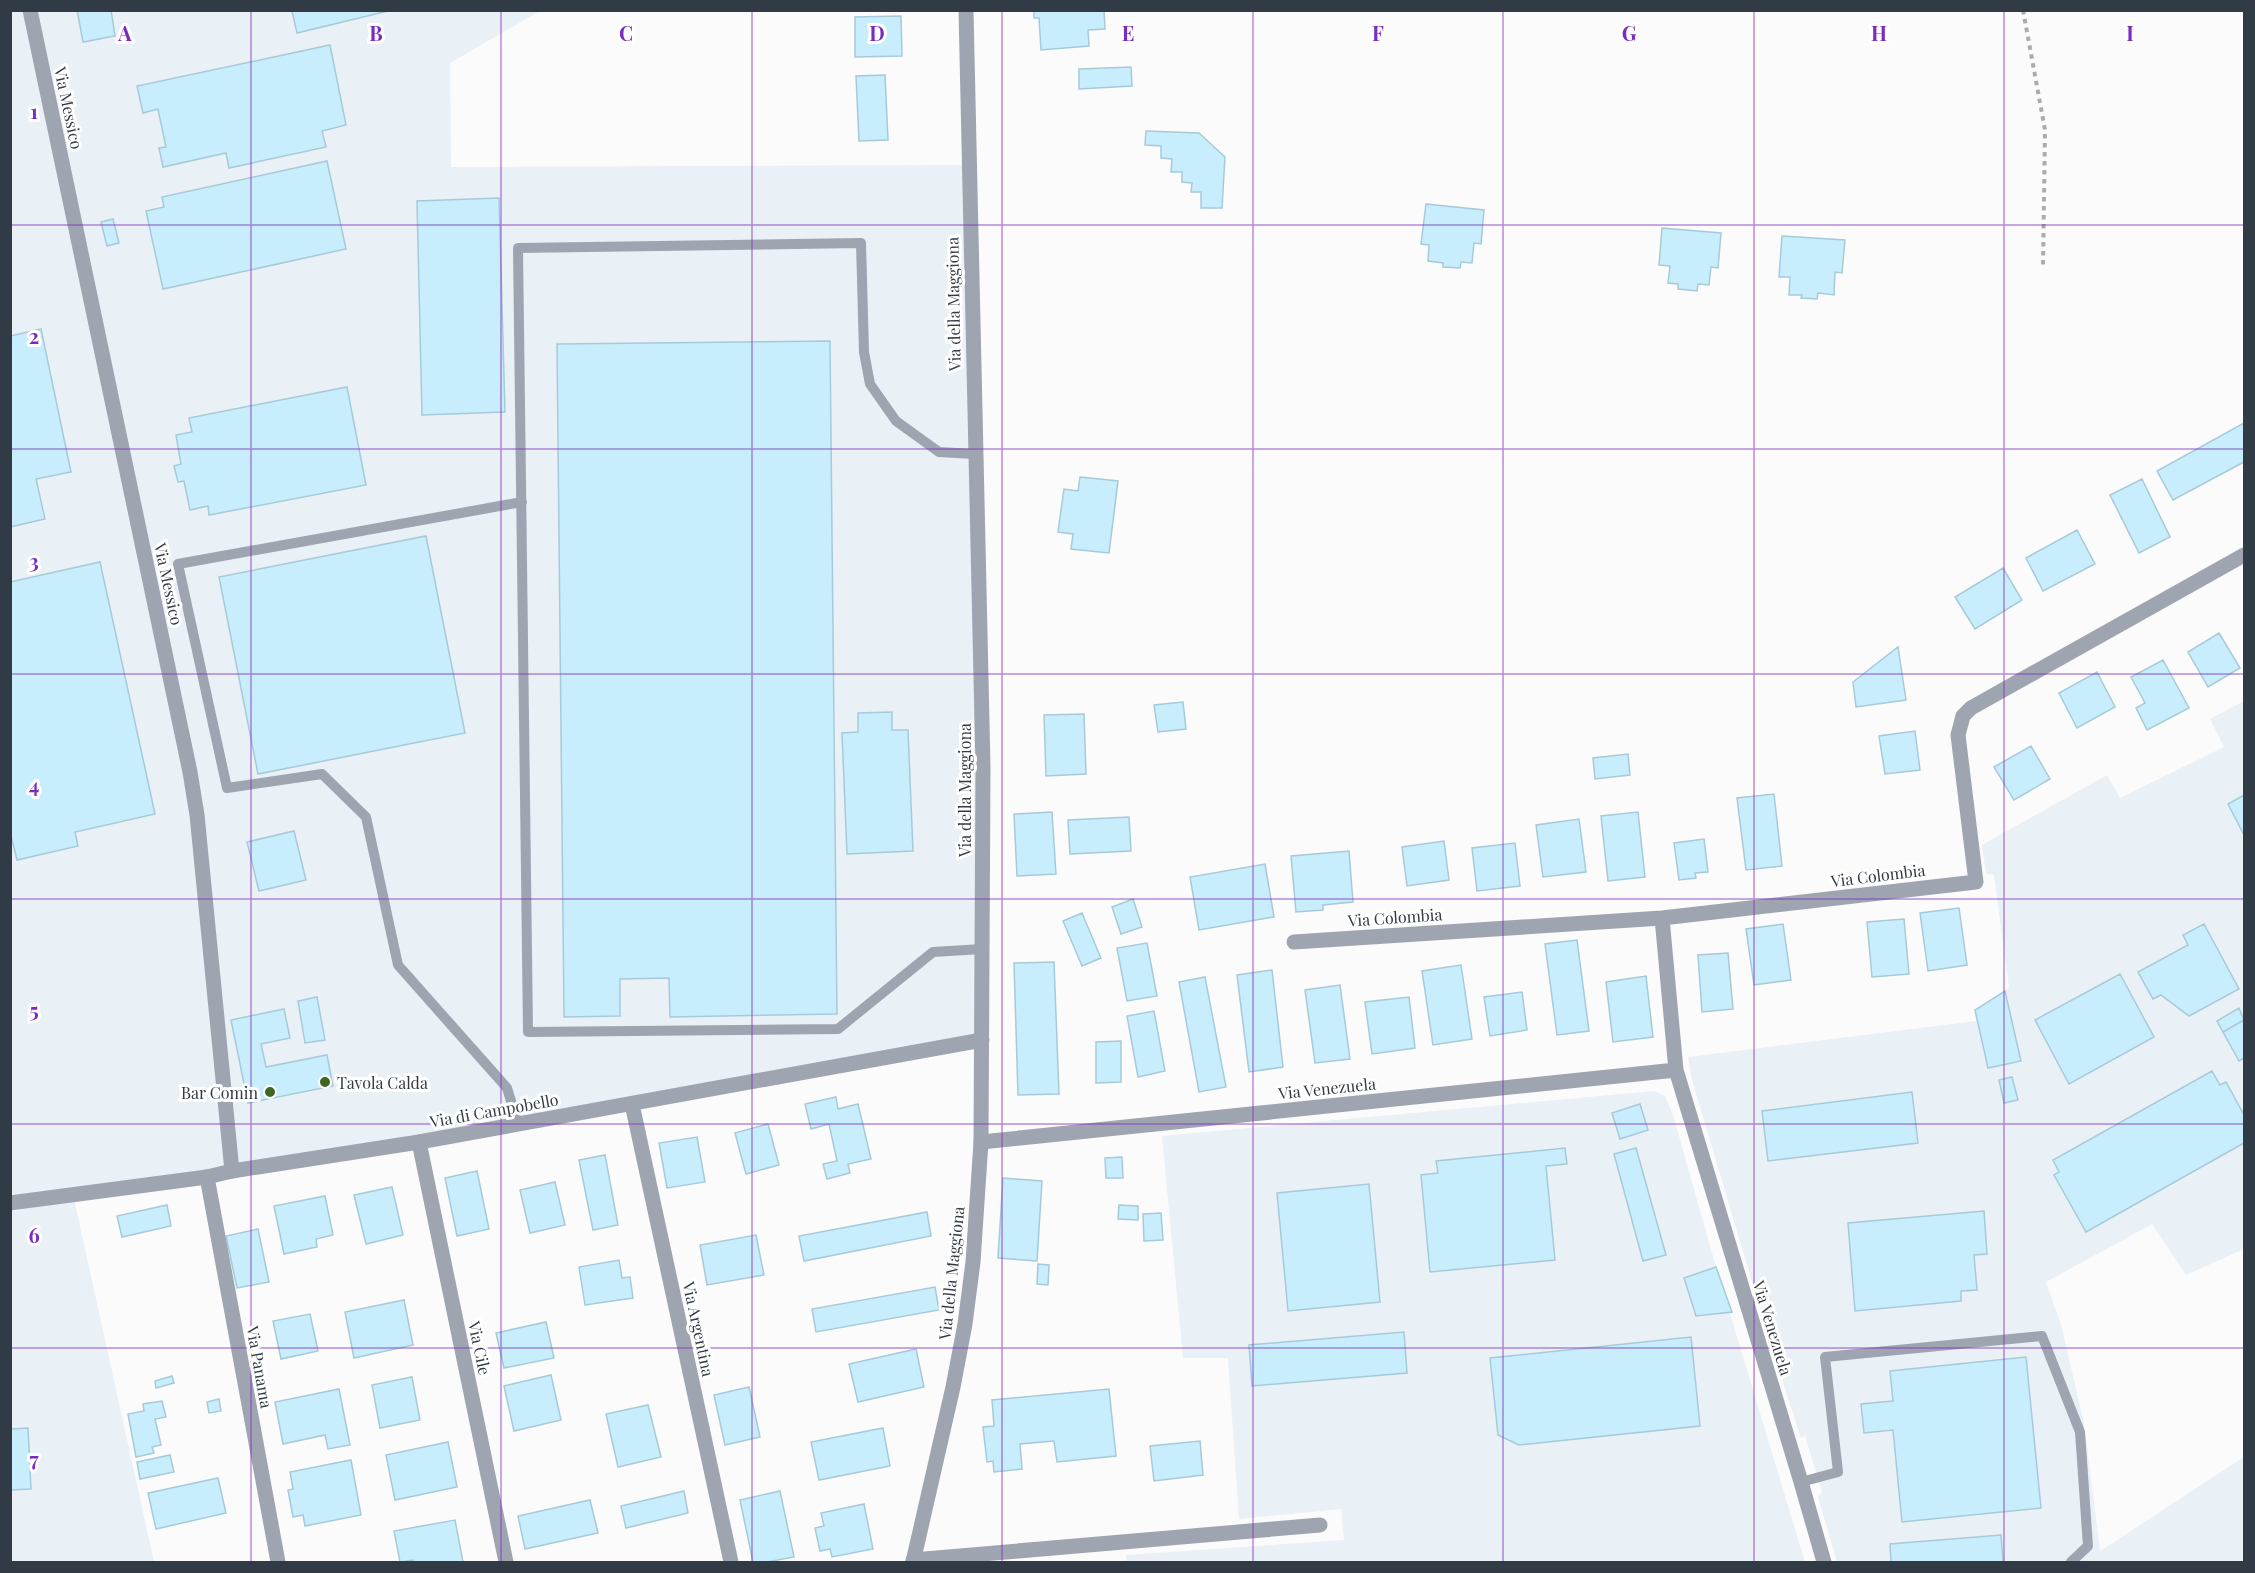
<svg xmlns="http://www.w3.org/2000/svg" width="2255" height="1573" font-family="'Playfair Display',serif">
	<rect width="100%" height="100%" fill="#fbfbfb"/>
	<path fill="#e9f0f6" d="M10,11h530l-90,52 1,104 518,-2 13,875 -971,163z
		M2244,701v548l-58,26 -34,-51 -106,58 15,43 23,98 16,128 144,-94v105h-407l-19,-65 4,-5 -17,-56 -4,2 -29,-89 -80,-269 -4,-23 288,-36 -1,-11 30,-19 4,-4 -15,-112 -8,-1 -4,-29 125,-70 13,23 104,-51 -14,-28z
		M1654,1091l11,5 8,19 43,152 89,295h-678l-1,-7 218,-15 -3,-31 -102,10 -11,-161h-45l-21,-222z
		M74,1199l80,363h-143l-1,-350z"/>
	<path fill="#c8edfc" stroke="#a7cad9" stroke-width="1.5" d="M77,10h34l4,26 -32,6z
		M392,10l-95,23 -5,-22 1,-1z
		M1034,10h70l1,19 -17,1 1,16 -48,4 -2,-32h-5z
		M901,16l1,40 -47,1v-40z
		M330,45l16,80 -24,6 4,16 -97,21 -3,-15 -63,14 -4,-19 7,-1 -8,-38 -15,4 -6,-27z
		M1131,67l1,19 -53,3v-20z
		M885,75l3,65 -29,1 -3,-65z
		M1146,131l53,2 26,24 -3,51h-21v-16h-10l1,-9 -10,-1v-10h-11l1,-13 -11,-1v-12l-16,-1z
		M327,161l19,88 -183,40 -17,-78 18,-4 -2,-10z
		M499,198l6,214 -83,3 -5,-214z
		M1426,204l58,6 -3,34 -7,-1 -2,20 -11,-1 -1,6 -17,-1v-4l-15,-2 1,-16 -8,-1z
		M113,219l6,24 -12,3 -6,-24z
		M1662,228l59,5 -3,35 -7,-1 -2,18 -11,-1 -1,7 -19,-2v-5l-10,-1 2,-17 -11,-1z
		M1782,236l63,4 -3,33 -7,-1 -1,23 -16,-2 -1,6 -16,-1 1,-3h-13l1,-18h-11z
		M41,329l30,143 -35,7 9,40 -35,8v-191z
		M830,341l7,673 -167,3 -1,-39 -49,1v37l-56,1 -7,-673z
		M347,387l19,98 -157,30 -1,-9 -18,4 -6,-29 -6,1 -4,-16 7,-2 -5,-29 16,-3 -3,-14z
		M2244,423v39l-71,38 -16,-29z
		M1080,477l38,4 -9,72 -38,-4 2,-15 -15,-2 6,-43 14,2z
		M2142,479l28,58 -31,16 -29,-58z
		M2077,530l18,34 -52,27 -17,-33z
		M426,536l39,197 -207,41 -39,-197z
		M100,562l55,252 -80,18 3,14 -61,14 -7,-28v-250z
		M2003,568l19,32 -47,29 -20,-32z
		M2219,633l21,35 -32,19 -20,-35z
		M1898,647l8,53 -50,7 -3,-25z
		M2163,660l26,48 -42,22 -11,-22 9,-5 -14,-26z
		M2097,672l18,35 -38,21 -18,-35z
		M1183,702l3,27 -28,3 -4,-27z
		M892,712v18h16l5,121 -66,3 -5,-121 16,-1v-19z
		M1084,714l2,60 -40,2 -2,-61z
		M1915,731l5,39 -35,4 -6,-38z
		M2031,746l19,33 -36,21 -20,-33z
		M1628,754l2,21 -35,4 -2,-21z
		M1774,794l8,72 -36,4 -9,-72z
		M2244,795v40l-16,-31z
		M1052,812l4,62 -39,2 -3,-62z
		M1638,812l7,65 -37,4 -7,-65z
		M1129,817l2,34 -61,3 -2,-34z
		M1579,819l7,53 -43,5 -7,-52z
		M294,831l12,49 -47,11 -12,-49z
		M1704,839l4,33 -13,1 1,5 -17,2 -5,-37z
		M1444,841l5,39 -42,6 -5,-39z
		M1515,843l5,43 -43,5 -5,-43z
		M1349,851l4,51 -30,3v5l-27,2 -5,-56z
		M1265,864l9,53 -75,13 -9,-53z
		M1133,899l9,28 -21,7 -9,-27z
		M1959,908l8,57 -39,6 -8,-58z
		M1082,913l19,45 -19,8 -19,-45z
		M1904,919l5,55 -37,3 -5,-55z
		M1783,924l8,56 -37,5 -8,-56z
		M2204,924l35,65 -50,27 -28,-21 -8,4 -15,-27 50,-27 -5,-10z
		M1577,940l12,91 -32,4 -12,-91z
		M1147,943l10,53 -30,5 -10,-53z
		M1728,953l5,56 -31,3 -4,-57z
		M1054,962l5,132 -41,1 -4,-132z
		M1461,965l11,74 -39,6 -11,-74z
		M1272,970l11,97 -34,5 -12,-97z
		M2120,974l34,63 -85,47 -34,-64z
		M1646,976l7,61 -40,5 -7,-60z
		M1205,977l21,110 -27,5 -20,-110z
		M1340,985l10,74 -35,4 -10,-73z
		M2005,991l16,70 -33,7 -13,-58z
		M1522,992l5,38 -37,6 -6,-39z
		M317,997l8,43 -20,3 -7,-42z
		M1409,997l6,51 -43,6 -7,-52z
		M2239,1008l5,12 -21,12 -6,-11z
		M284,1009l6,29 -29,6 5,23 61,-12 6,31 -85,17 -17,-83z
		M1154,1011l11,60 -27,6 -11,-61z
		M2244,1020v38l-5,3 -16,-29z
		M1121,1041v41l-25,1v-41z
		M2212,1071l8,14 6,-3 18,33v28l-158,89 -32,-57 5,-3 -6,-12z
		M2012,1077l6,23 -14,3 -5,-23z
		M1912,1092l6,51 -150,18 -6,-50z
		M836,1097l2,12 20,-5 13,55 -23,5 2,9 -23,6 -4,-15 14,-3 -8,-37 -18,5 -6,-25z
		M1640,1104l8,26 -28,9 -8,-26z
		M768,1124l11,41 -33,9 -11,-41z
		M697,1137l8,45 -38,6 -8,-45z
		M1565,1148l2,16 -21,2 9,94 -125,12 -9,-97 17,-2 -2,-12z
		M1636,1148l30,107 -23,6 -29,-107z
		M605,1155l13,70 -25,5 -14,-70z
		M1122,1157l1,21h-17l-1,-20z
		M477,1171l12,58 -32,7 -12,-58z
		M1003,1178l39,3 -5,80 -39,-3z
		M555,1182l10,43 -35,8 -10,-43z
		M1369,1184l11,118 -92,9 -11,-118z
		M392,1187l11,48 -37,9 -12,-49z
		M325,1196l8,39 -17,4 1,8 -33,7 -10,-48z
		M167,1205l4,21 -49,11 -5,-21z
		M1119,1205l19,1v14l-20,-1z
		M1984,1211l3,43 -13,1 3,35 -16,1v10l-106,10 -7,-88z
		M927,1212l4,24 -127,25 -5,-25z
		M1161,1213l2,27 -19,1 -1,-27z
		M258,1229l11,53 -32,6 -11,-52z
		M756,1235l8,40 -57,10 -7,-40z
		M619,1260l3,18 8,-1 3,21 -48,7 -6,-38z
		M1038,1264l11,1 -1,20 -11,-1z
		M1716,1267l16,45 -36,4 -12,-38z
		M935,1287l4,23 -123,22 -4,-23z
		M404,1300l9,45 -59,13 -9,-46z
		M310,1314l8,37 -37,8 -8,-38z
		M546,1322l8,36 -50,10 -8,-35z
		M1404,1332l3,41 -155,13 -3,-41z
		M1691,1337l9,89 -181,19 -21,-10 -8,-77z
		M916,1349l8,38 -66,15 -9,-38z
		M2026,1357l15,151 -139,14 -9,-92 -29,3 -3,-29 32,-3 -3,-30z
		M551,1375l10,45 -47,11 -10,-45z
		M172,1376l2,7 -18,5 -1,-7z
		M412,1377l8,43 -40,8 -8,-43z
		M749,1387l11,50 -35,8 -11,-50z
		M339,1389l11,56 -22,4 -3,-14 -42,9 -8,-42z
		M1109,1389l7,67 -59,6 -3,-21 -34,3 2,25 -28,3 -1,-11 -6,1 -4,-35 11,-1 -2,-26z
		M219,1399l2,12 -12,2 -2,-11z
		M162,1401l4,16 -11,2 6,26 -9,2 2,6 -18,4 -8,-43 16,-3 -1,-7z
		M648,1405l13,52 -43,10 -12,-53z
		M28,1428l3,61 -21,1v-61z
		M883,1428l7,38 -71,14 -8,-38z
		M1200,1441l3,34 -49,6 -4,-35z
		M448,1442l9,45 -62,13 -9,-45z
		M170,1455l4,17 -34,7 -3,-17z
		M351,1460l10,55 -56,11 -2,-11 -10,2 -5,-27 5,-1 -3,-17z
		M218,1478l8,35 -70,16 -8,-36z
		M684,1491l4,22 -62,15 -5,-22z
		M780,1491l14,66 -27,5h-14l-13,-62z
		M590,1500l8,33 -73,16 -7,-33z
		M864,1504l9,45 -41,8 -2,-8 -10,2 -5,-23 9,-2 -3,-13z
		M455,1520l8,42h-50v-2l-13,2 -6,-31z
		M2001,1535l2,27h-112l-1,-18z"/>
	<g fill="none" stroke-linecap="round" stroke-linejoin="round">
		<path stroke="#a9adb1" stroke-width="4" stroke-dasharray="4.5 4.5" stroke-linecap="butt" d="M2023,10l22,120 -2,137"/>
		<path stroke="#9fa4b1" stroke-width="10" d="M974,454l-35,-2 -43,-31 -26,-37 -6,-32 -3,-109 -343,5 10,784 310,-3 95,-77 49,-3
			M518,1124l-11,-36 -109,-123 -32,-148 -44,-43 -95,14 -49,-224 344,-62
			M1801,1482l37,-10 -13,-115 217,-21 38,96 8,114 -17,16"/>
		<path stroke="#9fa4b1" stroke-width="15" d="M30,10l160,762 7,43 35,356
			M1662,918l14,152 125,412 23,80
			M1294,942l368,-24 314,-36 -18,-147 5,-19 8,-8 273,-153
			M632,1104l99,458
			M419,1142l87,420
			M981,1142l695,-72
			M207,1177l71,385
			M913,1560l407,-35"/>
		<path stroke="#9fa4b1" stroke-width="15" d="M10,1203l197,-26 25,-6 187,-29 563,-102
			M913,1562l40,-175 12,-63 8,-62 8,-120 2,-375 -17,-757"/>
	</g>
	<path fill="none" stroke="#7b2cbf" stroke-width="1.5" stroke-opacity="0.55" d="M251,10v1552M501,10v1552M752,10v1552M1002,10v1552M1253,10v1552M1503,10v1552M1754,10v1552M2004,10v1552M10,225h2234M10,449h2234M10,674h2234M10,899h2234M10,1124h2234M10,1348h2234"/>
	<g fill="#406722" stroke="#fff" stroke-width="2">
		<circle cx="325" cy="1082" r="6"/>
		<circle cx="270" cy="1092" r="6"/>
	</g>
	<g text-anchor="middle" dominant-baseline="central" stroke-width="6" stroke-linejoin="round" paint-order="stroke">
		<g font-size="16" fill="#313b45" stroke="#fff">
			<text transform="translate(69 108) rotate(78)">Via Messico</text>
			<text transform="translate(953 304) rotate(-91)">Via della Maggiona</text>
			<text transform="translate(169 584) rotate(78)">Via Messico</text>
			<text transform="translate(964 790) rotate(-90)">Via della Maggiona</text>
			<text transform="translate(1878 875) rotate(-7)">Via Colombia</text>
			<text transform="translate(1395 917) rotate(-4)">Via Colombia</text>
			<text transform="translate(1327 1088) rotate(-6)">Via Venezuela</text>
			<text transform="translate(494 1110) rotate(-10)">Via di Campobello</text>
			<text transform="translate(951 1273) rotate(-84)">Via della Maggiona</text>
			<text transform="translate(1773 1328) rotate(73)">Via Venezuela</text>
			<text transform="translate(699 1329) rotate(78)">Via Argentina</text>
			<text transform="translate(480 1348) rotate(78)">Via Cile</text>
			<text transform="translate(260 1367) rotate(80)">Via Panama</text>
		</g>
		<g font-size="16" fill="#313b45" stroke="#fff" text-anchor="start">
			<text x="337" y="1082">Tavola Calda</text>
			<text x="258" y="1092" text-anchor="end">Bar Comin</text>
		</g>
	</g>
	<g font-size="20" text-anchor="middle" font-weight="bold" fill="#7b2cbf" stroke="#fff" stroke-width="6" stroke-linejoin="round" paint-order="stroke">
		<text x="125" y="41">A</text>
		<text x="376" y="41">B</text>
		<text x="626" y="41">C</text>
		<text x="877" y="41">D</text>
		<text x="1128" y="41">E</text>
		<text x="1378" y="41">F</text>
		<text x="1629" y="41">G</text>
		<text x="1879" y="41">H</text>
		<text x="2130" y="41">I</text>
		<text x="34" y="119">1</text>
		<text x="34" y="344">2</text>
		<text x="34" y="569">3</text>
		<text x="34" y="793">4</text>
		<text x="34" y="1018">5</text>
		<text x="34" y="1243">6</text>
		<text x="34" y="1467">7</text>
	</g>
	<rect width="2255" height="1573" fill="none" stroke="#313b45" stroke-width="24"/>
</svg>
